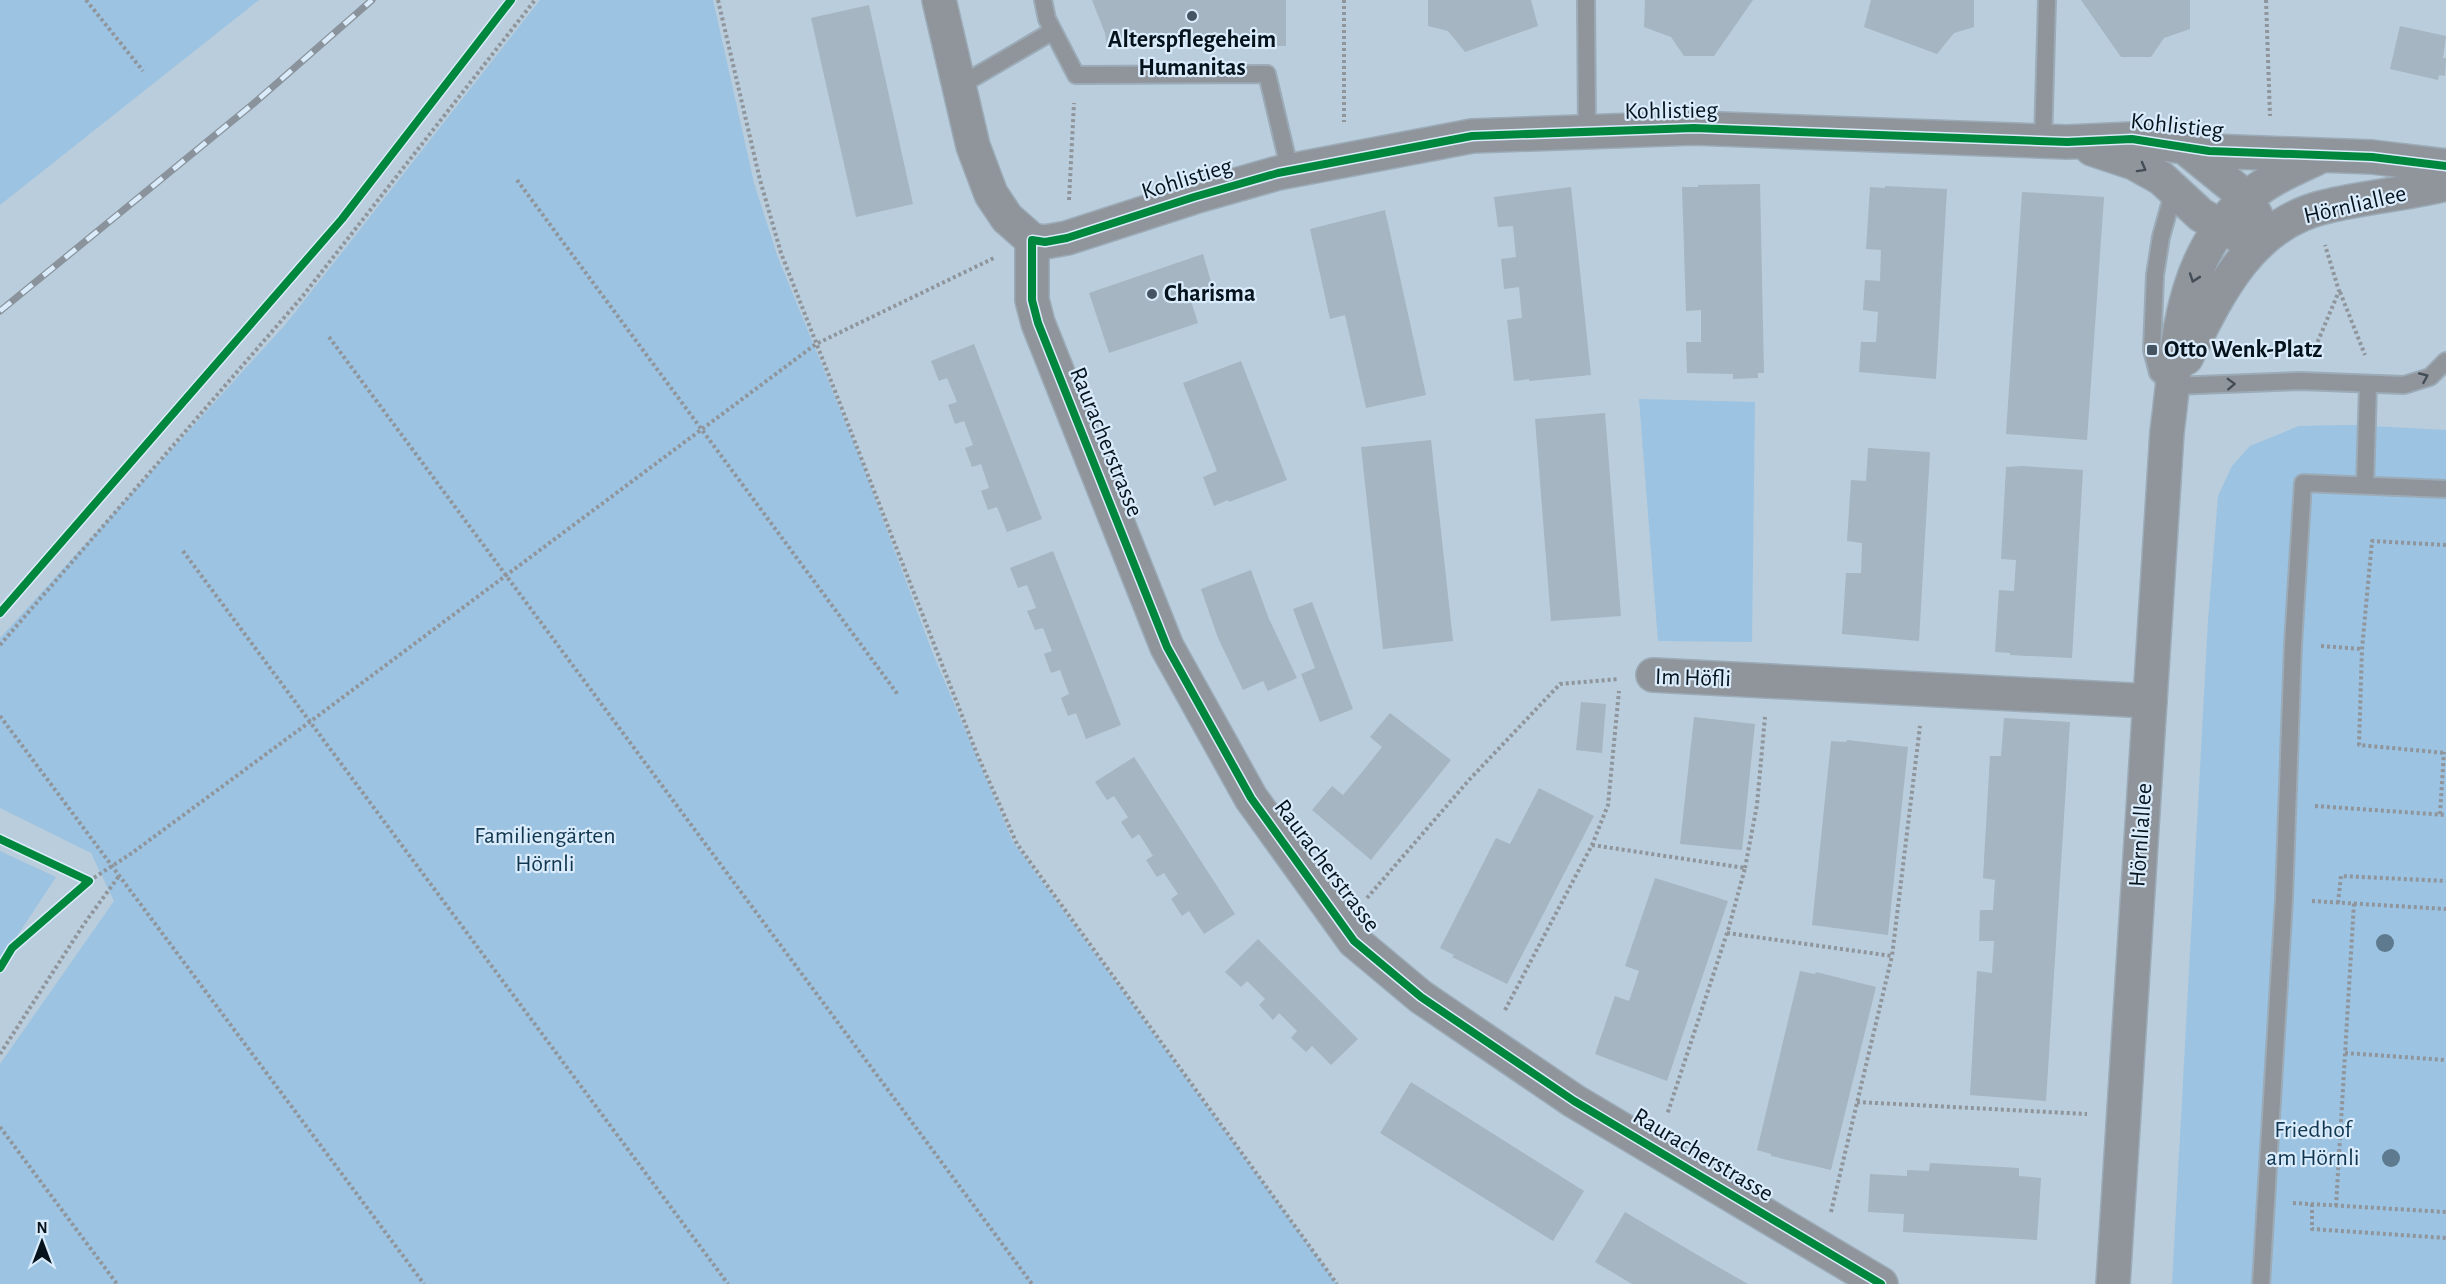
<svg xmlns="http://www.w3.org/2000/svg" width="2446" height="1284" font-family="'Alegreya Sans',sans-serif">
	<rect width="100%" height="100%" fill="#b9cddc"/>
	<path fill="#9cc3e1" d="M0,0h259l-259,205z
		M540,0h173l41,183 23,72 85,208 71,191 80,188 324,442h-1337v-220l114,-163 -23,-48 -91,-45v-170l285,-313z
		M1639,399l116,3 -3,240 -94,-1z
		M2351,425l95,5v854h-274l36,-663 10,-125 14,-30 18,-20 49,-20z
		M0,851l56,26 -56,85z"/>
	<path fill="#a5b5c1" d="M1092,0h194v46h-179l-2,-13z
		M1428,0h103l7,26 -73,26 -17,-21 -20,-5z
		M1645,0h108l-39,56h-30l-13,-19 -27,-10z
		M1871,0h103v27l-20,6 -17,21 -73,-27z
		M2081,0h109v29l-26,9 -13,19h-30z
		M869,5l44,199 -57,13 -45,-199z
		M2400,26l46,10 -3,22h3l-1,18 -6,-1 -1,5 -48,-11z
		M1760,184l4,189h-6v5l-25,1v-5l-46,-1 -1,-31h15v-32l-15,1 -4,-124h16v-2z
		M1885,186l62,3 -11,190 -77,-7 2,-30h15l2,-30 -15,-2 2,-30 15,1 1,-31 -15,-1 4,-62 15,1z
		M1571,187l20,188 -62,6v-2l-15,2 -7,-61 15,-2 -3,-31 -15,2 -3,-30 15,-2 -3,-31 -15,1 -4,-30z
		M2022,192l82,5 -17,243 -81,-6z
		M1385,210l41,185 -60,13 -21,-93 -15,4 -20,-90z
		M1203,254l10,35 -23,9 8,25 -89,30 -20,-60z
		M974,344l68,175 -35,13 -10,-25 -9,3 -7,-19 8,-3 -8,-24 -9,3 -7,-19 8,-3 -9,-24 -9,3 -7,-19 9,-3 -10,-24 -8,3 -8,-20z
		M1241,361l46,119 -58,22 -1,-2 -14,6 -11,-29 14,-6 -34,-88z
		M1605,413l16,203 -70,5 -16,-202z
		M1431,440l22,201 -70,8 -22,-202z
		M1868,448l62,4 -11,189 -77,-7 4,-61h15l1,-30 -15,-2 4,-61 15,1z
		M2022,466l61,4 -11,188 -62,-3v-2l-15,-1 4,-62 15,1 2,-31 -15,-1 5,-92z
		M1053,551l68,174 -35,14 -10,-26 -8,3 -7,-18 8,-4 -9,-24 -9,3 -7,-19 8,-3 -9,-23 -8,2 -8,-19 9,-3 -9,-23 -9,3 -8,-20z
		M1251,570l18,49 28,59 -29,13 -5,-10 -20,9 -25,-52 -17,-49z
		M1312,602l41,107 -33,13 -19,-48 14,-6 -22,-59z
		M1581,702l25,2 -4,49 -26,-3z
		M1390,713l61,47 -80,100 -59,-50 20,-24 11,9 20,-24 19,-24 -12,-10z
		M1694,717l61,7 -13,126 -62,-6z
		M2004,718l66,4 -24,379 -76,-6 7,-124 15,2 2,-32h-15l1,-31h13l2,-30 -12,-2 7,-122h11z
		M1847,740l61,7 -20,188 -76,-10 19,-184 15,1z
		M1134,757l101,157 -31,20 -15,-23 -7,5 -11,-17 7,-5 -14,-21 -7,4 -11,-17 7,-4 -14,-22 -7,5 -11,-17 7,-5 -14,-21 -7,4 -12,-18z
		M1539,788l55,28 -87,168 -55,-27 2,-2 -14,-7 56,-110 14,6z
		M1655,878l73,23 -61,180 -72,-27 20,-58 14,5 10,-30 -14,-5z
		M1258,939l100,100 -27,26 -19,-19 -6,6 -15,-14 6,-7 -18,-18 -6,7 -14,-15 6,-6 -18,-18 -6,6 -16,-15z
		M1800,971l15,3 1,-2 60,15 -45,183 -60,-14v-2l-14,-4z
		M1411,1082l173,109 -31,50 -173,-108z
		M1930,1163l89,5v8l22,2 -4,62 -134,-8 1,-18 -36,-2 2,-38 37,2v-6l22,1z
		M1625,1212l81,48 42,24h-116l-37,-22z"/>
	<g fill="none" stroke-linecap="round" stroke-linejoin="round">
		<defs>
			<path id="service" d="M1043,0l4,19 29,56 191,-1 23,97
				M1586,0l1,133
				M959,86l94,-55
				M2043,142l4,-142
				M2174,190l-13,47 -6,38 -3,75 6,23 15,13 128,-5 103,4 26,-8 16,-16
				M2365,485l3,-100
				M2261,1284l23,-385 9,-254 10,-162 143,6"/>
			<path id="minor" d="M1032,240v60l6,23 129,324 84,151 103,143 67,56 153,104 307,183
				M1653,675l497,26"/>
			<path id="tertiary" d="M939,0l34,146 18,48 16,24 25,22 13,2 22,-4 127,-41 84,-24 194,-37 222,-8 373,14 65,-3 77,12 163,6 74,9
				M2183,146l64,52 10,20
				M2092,149l42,14 27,15 40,37 38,21
				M2186,358c31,-62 63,-133 138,-151 40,-10 82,-13 122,-23
				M2113,1284l54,-852c11,-83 11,-174 80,-234 20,-18 47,-29 72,-41"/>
		</defs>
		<use href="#service" stroke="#9babb7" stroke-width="20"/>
		<use href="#minor" stroke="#9babb7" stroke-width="36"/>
		<use href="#tertiary" stroke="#9babb7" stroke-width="36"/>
		<path stroke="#8f959b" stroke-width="4" stroke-dasharray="3 3" stroke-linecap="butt" d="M86,0l57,71
			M718,0l42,180 21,73 196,501 40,90 320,440
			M1344,0v122
			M2266,0l4,116
			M517,180l382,516
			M1069,200l5,-97
			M2340,292l25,63
			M329,337l703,947
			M2313,353l26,-62 -14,-46
			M2446,545l-74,-4 -10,108 -3,96 87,8
			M183,551l545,733
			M0,645l302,-348 233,-297
			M2321,646l41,3
			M0,716l424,568
			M2315,806l131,9
			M2440,814l4,-62
			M1592,845l153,23 -16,59 -62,188
			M1745,868l12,-63 8,-88
			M89,881l43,-28 179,-132 505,-377 180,-87
			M1367,898l102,-118 91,-96 58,-5
			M2312,901l134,8
			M2338,903l3,-27 105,5
			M1727,933l165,23 28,-230
			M1505,1010l87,-165 16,-40 11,-114
			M2345,1053l101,7
			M0,1054l84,-130 35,-48
			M1857,1102l230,12
			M0,1127l117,157
			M2293,1203l153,9
			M2312,1204v25l134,9
			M2336,1206l18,-303
			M1831,1212l61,-256"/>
		<use href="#service" stroke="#90949b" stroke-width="16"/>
		<use href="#minor" stroke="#90949b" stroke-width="33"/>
		<use href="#tertiary" stroke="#90949b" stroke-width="33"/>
		<defs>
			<path id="rail" d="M0,311l253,-207 119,-104"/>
		</defs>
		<use href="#rail" stroke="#8a939b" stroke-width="7"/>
		<use href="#rail" stroke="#daecfb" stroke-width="4.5" stroke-dasharray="14" stroke-linecap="butt"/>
		<defs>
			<path id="cycleway" d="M0,613l342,-394 169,-219
				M0,839l89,42 -77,67 -12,20
				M1881,1284l-307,-183 -153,-104 -67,-56 -103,-143 -84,-151 -129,-324 -6,-23v-60l13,2 22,-4 127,-41 84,-24 194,-37 222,-8 373,14 65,-3 77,12 163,6 74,9"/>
		</defs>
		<use href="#cycleway" stroke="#daecfb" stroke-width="11"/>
		<use href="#cycleway" stroke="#00873e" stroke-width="8"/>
	</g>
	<g fill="#5d7a8f">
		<circle cx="2385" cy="943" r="9"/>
		<circle cx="2391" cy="1158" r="9"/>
	</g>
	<defs><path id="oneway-chevron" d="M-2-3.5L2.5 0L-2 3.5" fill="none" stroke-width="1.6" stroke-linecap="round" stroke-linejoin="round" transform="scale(1.5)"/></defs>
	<g stroke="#444d56">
		<use href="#oneway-chevron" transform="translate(2142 168) rotate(29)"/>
		<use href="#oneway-chevron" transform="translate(2194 278) rotate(109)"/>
		<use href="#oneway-chevron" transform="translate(2424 377) rotate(-24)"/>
		<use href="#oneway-chevron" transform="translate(2231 384) rotate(-2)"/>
	</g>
	<g fill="#455460" stroke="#daecfb" stroke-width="2">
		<circle cx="1192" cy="16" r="6"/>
		<circle cx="1152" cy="294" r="6"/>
		<rect x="2146" y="344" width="12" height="12" rx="3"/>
	</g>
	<g text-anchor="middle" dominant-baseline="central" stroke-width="4.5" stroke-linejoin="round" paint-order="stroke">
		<g font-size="24" font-weight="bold" fill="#06131d" stroke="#daecfb" text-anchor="start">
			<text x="1192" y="40" text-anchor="middle">Alterspflegeheim<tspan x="1192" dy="28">Humanitas</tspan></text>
			<text x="1164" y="294">Charisma</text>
			<text x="2164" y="350">Otto Wenk-Platz</text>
		</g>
		<g font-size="24" fill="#06131d" stroke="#daecfb">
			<text transform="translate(1671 111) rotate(-1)">Kohlistieg</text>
			<text transform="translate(2177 126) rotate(6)">Kohlistieg</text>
			<text transform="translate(1187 179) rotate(-17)">Kohlistieg</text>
			<text transform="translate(2355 205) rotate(-13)">Hörnliallee</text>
			<text transform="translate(1106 442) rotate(68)">Rauracherstrasse</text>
			<text transform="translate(1693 678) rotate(2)">Im Höfli</text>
			<text transform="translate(2141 835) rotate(-86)">Hörnliallee</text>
			<text transform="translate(1327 866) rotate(53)">Rauracherstrasse</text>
			<text transform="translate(1703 1155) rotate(31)">Rauracherstrasse</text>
		</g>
		<g font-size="24" fill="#113650" stroke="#daecfb">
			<text x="545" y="836">Familiengärten<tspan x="545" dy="28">Hörnli</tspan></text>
			<text x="2313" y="1130">Friedhof<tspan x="2313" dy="28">am Hörnli</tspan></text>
		</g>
	</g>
	<g transform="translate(42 1242)" stroke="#daecfb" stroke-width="4.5" paint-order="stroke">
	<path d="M0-4.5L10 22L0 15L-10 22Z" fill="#06131d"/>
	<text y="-9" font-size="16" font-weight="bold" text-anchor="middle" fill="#06131d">N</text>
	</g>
</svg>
